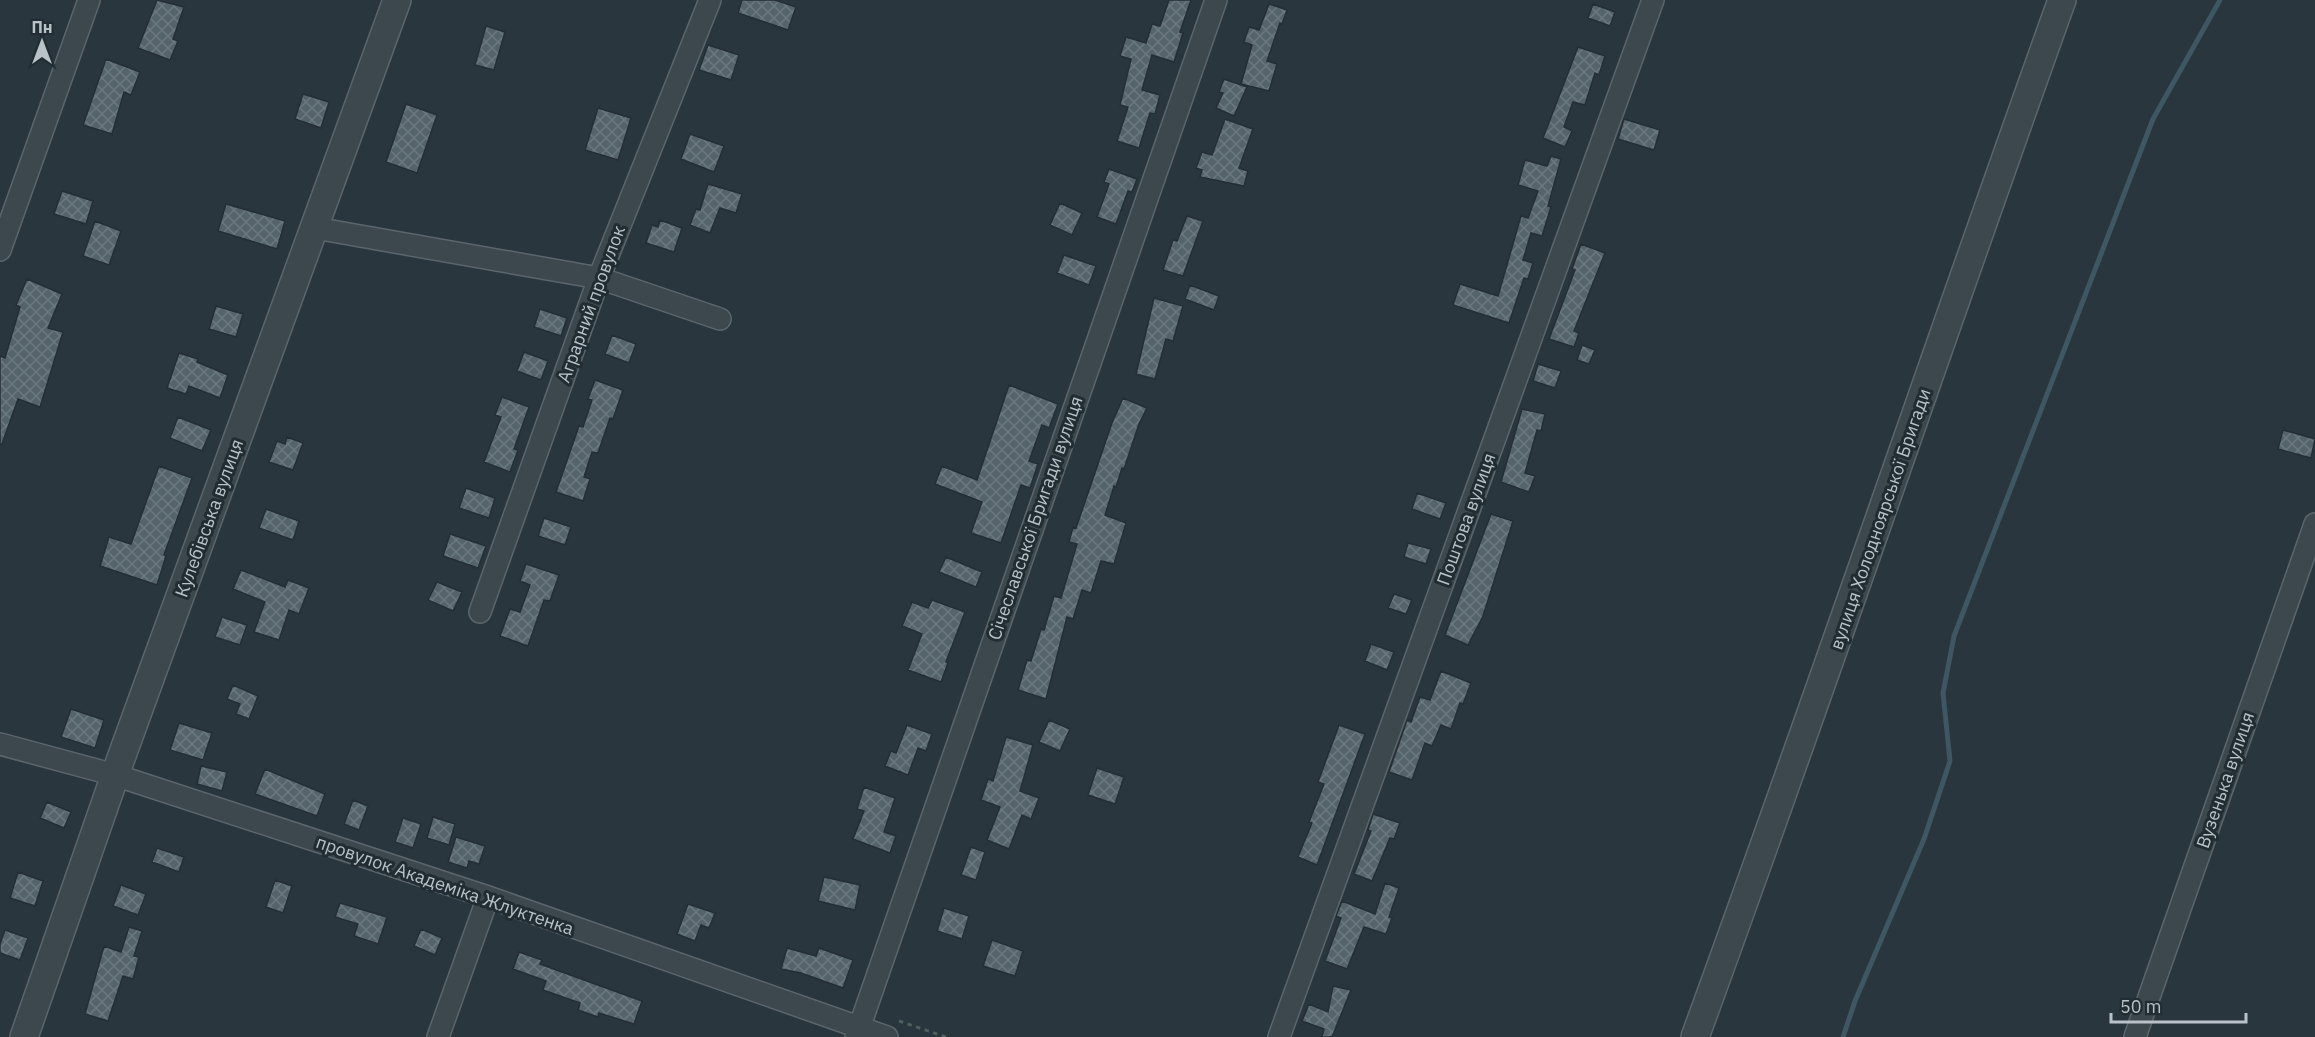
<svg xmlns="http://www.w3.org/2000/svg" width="2315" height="1037" font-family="'IBM Plex Sans',sans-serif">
	<defs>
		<pattern id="building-cross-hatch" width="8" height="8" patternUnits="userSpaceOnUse" patternTransform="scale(1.5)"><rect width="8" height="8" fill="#55636b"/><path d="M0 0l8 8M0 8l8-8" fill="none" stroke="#6b787f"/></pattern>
	</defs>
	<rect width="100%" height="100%" fill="#29363e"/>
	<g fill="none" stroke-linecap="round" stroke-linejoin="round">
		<path stroke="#3f5663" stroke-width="5" d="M1843,1037l12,-36 69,-162 26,-78 -7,-68 11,-57 199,-517 67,-119"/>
	</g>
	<path fill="url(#building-cross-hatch)" stroke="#242f35" stroke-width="1.5" d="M157,0l27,7 -11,32 5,2 -8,19 -32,-12z
		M742,0h33l21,7 -8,23 -50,-17z
		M1169,0h22l-11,32 3,1 -9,29 -22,-7 -10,35 18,5 -5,19 -5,-1 -11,35 -22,-7 11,-34 -8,-2 11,-46 -11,-3 6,-19 20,6 6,-19 8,2z
		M1269,4l18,6 -5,14 -2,-1 -13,38 10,3 -8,27 -28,-7 11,-39 -8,-3 5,-15 10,3z
		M1593,4l22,8 -5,14 -22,-8z
		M486,26l19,6 -11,38 -19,-5z
		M708,45l31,10 -8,25 -32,-10z
		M1578,47l27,9 -6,19 -4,-2 -10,32 -12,-3 -9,25 8,4 -7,16 -22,-9z
		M106,59l34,13 -9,23 -7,-3 -12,42 -29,-9z
		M1224,79l23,8 -13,29 -18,-8 7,-15 -4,-1z
		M303,94l26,8 -8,26 -26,-9z
		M406,104l31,11 -20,58 -31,-11z
		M598,108l33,10 -13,42 -33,-10z
		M1225,119l28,10 -14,39 9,3 -4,15 -44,-9 2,-7 -6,-2 6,-16 10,3z
		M1624,119l36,11 -6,20 -36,-11z
		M690,134l34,12 -10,26 -33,-13z
		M1551,156l10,3 -13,47 3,1 -9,29 -11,-3 -8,27 10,3 -5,16 -4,-1 -15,45 -56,-18 7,-21 38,12 23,-80 7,2 10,-27 -20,-6 7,-25 22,6z
		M1109,169l28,10 -5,13 -4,-1 -12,33 -19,-7 12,-33 -5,-2z
		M708,184l34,10 -6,19 -16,-5 -10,25 -20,-8 6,-16 4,1z
		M62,191l31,10 -7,23 -32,-10z
		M1060,203l22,10 -10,22 -22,-10z
		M226,204l59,17 -8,28 -59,-18z
		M1187,216l16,5 -20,55 -20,-6 10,-30 4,1z
		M660,220l22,8 -8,24 -28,-9 6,-18 6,2z
		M95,221l26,10 -12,34 -26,-9z
		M1581,244l24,9 -31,78 5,2 -5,14 -25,-8 26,-69 -3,-1z
		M1064,255l32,11 -7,19 -32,-12z
		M27,279l35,15 -14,34 15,4 -23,75 -22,-8 -16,45h-2v-88l5,2 15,-51 -4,-2z
		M1190,285l29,11 -5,14 -29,-11z
		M1154,298l29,8 -10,35 -7,-2 -11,40 -19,-5z
		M216,306l27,8 -7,23 -27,-8z
		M540,309l27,9 -6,18 -27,-9z
		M612,335l24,9 -7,19 -24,-9z
		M1582,345l13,5 -6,14 -12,-4z
		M524,352l24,9 -7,19 -24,-9z
		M179,353l19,6 -1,3 31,13 -8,23 -31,-12 -3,8 -19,-6z
		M1538,364l23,7 -6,17 -22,-7z
		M595,380l28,10 -10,29 -3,-1 -12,35 -6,-1 -8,25 6,2 -7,22 -27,-9 23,-66 4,1 9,-27 -4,-1z
		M1009,385l49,19 -9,24 -7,-3 -13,36 9,3 -8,24 -9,-3 -20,58 -30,-10 11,-31 -47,-18 7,-18 35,14z
		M502,397l27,10 -15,42 4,1 -8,22 -26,-10 17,-45 -6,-2z
		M1123,398l24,10 -8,16 -15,45 -2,-1 -6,19 -2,-1 -9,29 21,8 -12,41 -13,-3 -10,32 -9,-3 -9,29 -6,-2 -21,82 -28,-9 9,-30 4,1 10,-32 3,1 10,-34 7,2 16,-54 -8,-2 4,-15 3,1 36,-105z
		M1522,409l23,5 -4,17 -4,-1 -12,43 10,3 -6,16 -28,-10z
		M178,417l33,13 -9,21 -32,-13z
		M2283,430l32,9 -4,19 -33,-9z
		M287,437l16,6 -10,27 -24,-8 8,-21 8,3z
		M159,466l33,12 -28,77 2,1 -9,29 -57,-19 9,-29 22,7z
		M466,488l29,10 -6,20 -30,-10z
		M1417,493l29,10 -6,16 -28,-10z
		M266,509l33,12 -6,19 -34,-12z
		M1491,514l22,7 -30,95 -15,29 -23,-10z
		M544,518l27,9 -6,18 -27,-9z
		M450,534l36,12 -8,22 -35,-12z
		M1408,543l23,6 -5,15 -22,-7z
		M946,557l36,15 -6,15 -37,-15z
		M526,564l33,11 -9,26 -6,-1 -16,46 -28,-10 10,-27 10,3 10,-27 -10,-4z
		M241,570l44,17 3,-7 21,8 -10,26 -10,-4 -10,30 -25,-8 11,-30 -32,-13z
		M437,582l25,10 -9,19 -25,-11z
		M1394,594l18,6 -6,14 -18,-6z
		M932,600l33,12 -19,50 2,1 -7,19 -33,-12 14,-36 -20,-8 10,-24 16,6z
		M222,617l25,8 -7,20 -25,-8z
		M1371,644l23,8 -7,18 -22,-9z
		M1441,671l30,12 -8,21 -3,-1 -9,26 -10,-4 -9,21 -7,-3 -13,37 -23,-8 18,-52 4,2 9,-25 10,3z
		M233,685l25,11 -9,23 -13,-5 4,-10 -13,-5z
		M71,709l33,11 -9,28 -34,-11z
		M1049,720l21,9 -10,22 -21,-9z
		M179,723l33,10 -9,27 -33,-10z
		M907,725l25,9 -6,17 -8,-3 -10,27 -23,-9 6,-15 5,2z
		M1339,725l26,9 -48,131 -19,-8 14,-34 -3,-1 15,-38 -6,-2z
		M1006,737l27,8 -13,46 19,7 -8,21 -9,-4 -13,34 -22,-9 13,-33 -19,-7 7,-21 5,2z
		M201,766l26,6 -5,19 -25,-7z
		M1097,768l27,9 -9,27 -27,-9z
		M265,769l60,25 -8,22 -62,-22z
		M864,787l31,11 -11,34 12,4 -6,17 -37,-14 11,-28 -7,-2z
		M353,800l15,6 -9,24 -15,-6z
		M47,802l24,10 -7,16 -24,-10z
		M1373,814l27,9 -6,16 -4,-1 -18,43 -18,-7 17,-43 -3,-1z
		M433,817l22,7 -6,21 -22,-7z
		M403,818l18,6 -8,24 -18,-6z
		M456,837l29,9 -6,18 -10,-3 -2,7 -19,-6z
		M971,847l14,5 -9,28 -15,-5z
		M157,848l27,9 -5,15 -27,-10z
		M18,872l25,9 -8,25 -25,-8z
		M824,877l36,8 -5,25 -37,-9z
		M275,880l17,6 -9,27 -17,-6z
		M1385,883l14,5 -10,29 3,1 -6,16 -22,-7 -17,42 -22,-8 16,-43 -5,-2 6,-15 33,13z
		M121,885l25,9 -8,21 -25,-9z
		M340,903l47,14 -9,27 -24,-8 4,-12 -23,-7z
		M688,904l27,9 -6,15 -8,-3 -6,16 -18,-7z
		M944,908l25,8 -7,23 -25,-8z
		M129,927l13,4 -8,25 5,1 -6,22 -10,-3 -15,45 -23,-7 19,-68 17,6z
		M421,929l21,9 -7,17 -21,-9z
		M5,930l23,8 -8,22 -20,-7v-9z
		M992,940l31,11 -8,25 -32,-10z
		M787,948l29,8 3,-8 34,12 -10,28 -42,-15 -20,-4z
		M519,952l23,8 -2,4 102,37 -8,23 -35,-11 -1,4 -20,-7 2,-7 -37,-13 3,-9 -33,-12z
		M1333,986l18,4 -19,47h-10l2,-8 -22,-8 7,-17 19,8z"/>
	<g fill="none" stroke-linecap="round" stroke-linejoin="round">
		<defs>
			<path id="minor" d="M315,228l284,50 121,41
				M0,250l89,-250
				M480,612l119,-334 111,-278
				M0,744l115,31 373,122 399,140
				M438,1037l50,-140
				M856,1037l360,-1037
				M1279,1037l374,-1037
				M2135,1037l180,-513"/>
			<path id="tertiary" d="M24,1037l96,-276 277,-761
				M1695,1037c126,-344 243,-692 367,-1037"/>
		</defs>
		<use href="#minor" stroke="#5b656c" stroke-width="24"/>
		<use href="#tertiary" stroke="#5b656c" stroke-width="30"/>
		<path stroke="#4d605e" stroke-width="3" stroke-dasharray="4.5 4.5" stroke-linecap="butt" d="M899,1021l47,16"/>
		<use href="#minor" stroke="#3d484e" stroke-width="21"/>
		<use href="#tertiary" stroke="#3d484e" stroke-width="27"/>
	</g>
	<g text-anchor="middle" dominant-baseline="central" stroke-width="6" stroke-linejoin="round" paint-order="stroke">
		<g font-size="18" fill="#b9c2c9" stroke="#212d33">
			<text transform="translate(591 304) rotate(-70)">Аграрний провулок</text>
			<text transform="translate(209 518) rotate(-70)">Кулебівська вулиця</text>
			<text transform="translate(1035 518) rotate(-71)">Січеславської Бригади вулиця</text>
			<text transform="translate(1466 519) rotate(-70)">Поштова вулиця</text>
			<text transform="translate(1880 519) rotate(-71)">вулиця Холодноярської Бригади</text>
			<text transform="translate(2225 780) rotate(-71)">Вузенька вулиця</text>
			<text transform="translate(445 885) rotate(19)">провулок Академіка Жлуктенка</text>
		</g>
	</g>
	<g transform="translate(42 42)" stroke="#212d33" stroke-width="4.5" paint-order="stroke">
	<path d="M0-4.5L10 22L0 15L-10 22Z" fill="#b9c2c9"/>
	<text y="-9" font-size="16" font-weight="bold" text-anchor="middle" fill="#b9c2c9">Пн</text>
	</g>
	<path d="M2111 1013v9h135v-9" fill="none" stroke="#b9c2c9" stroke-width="3"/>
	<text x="2120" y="1013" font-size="18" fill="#b9c2c9" stroke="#212d33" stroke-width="4.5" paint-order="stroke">50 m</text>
</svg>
